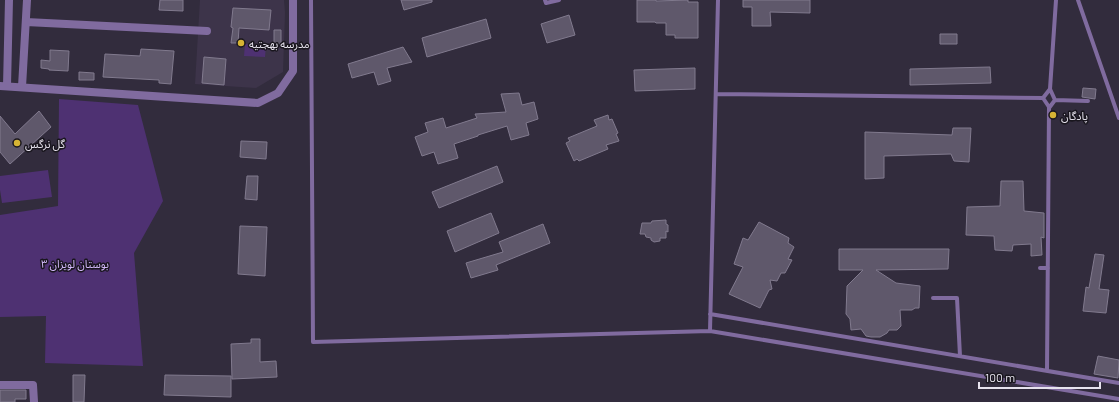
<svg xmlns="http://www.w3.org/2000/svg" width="1119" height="402" font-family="Barlow,'Noto Sans Arabic',sans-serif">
	<rect width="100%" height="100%" fill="#322c3d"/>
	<path fill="#3d344a" d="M200,0h84l1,13 -2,59 -27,16 -61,-4z"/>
	<path fill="#4e3172" d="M245,44l21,2 -1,11 -21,-1z
		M59,99l79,6 25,96 -29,52 9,113 -98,-3 1,-47 -46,1v-102l58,-9z
		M48,170l4,27 -50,6 -2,-13v-14z"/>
	<path fill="#5f586b" stroke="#817a8e" d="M160,0h23v11l-24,-1z
		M401,0h31v2l-28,8z
		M637,0h19v1l32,-1v2h10v36h-23v-3h-9v-12h-10l-1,-1h-18z
		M743,0h67v13l-40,-1 1,14h-19v-19h-9z
		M233,8l38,2 -2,20 -30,-2 -1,15h-7l2,-15 -2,-1z
		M569,15l6,20 -28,8 -6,-19z
		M486,19l5,19 -64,19 -5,-19z
		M274,30h7v14h-7z
		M940,34h17v10h-17z
		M403,47l9,15 -25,6 4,13 -13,4 -4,-13 -22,6 -4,-14z
		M141,49l33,2 -3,33 -12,-1v-3l-56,-3 2,-23 35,2z
		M50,50l19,1 -1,20 -19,-1v-1l-8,-1v-8l9,1z
		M204,57l22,2 -2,26 -22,-2z
		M990,67l1,16 -81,2v-16z
		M695,68v21l-60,2 -1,-21z
		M79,72l15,1v7h-15z
		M1083,88l13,1 -1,10 -13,-2z
		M519,93l3,12 12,-3 4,17 -12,4 3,12 -18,5 -4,-14 -29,9v1l-24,8 4,14 -20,6 -4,-12 -12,4 -7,-19 13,-5 -3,-9 18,-5 3,10 31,-10 -2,-4 31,-2 -5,-18z
		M39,111l12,16 -41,37 -10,-12v-36l15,18z
		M608,115l1,5 3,-1 6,14 -2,1 3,7 -13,4 2,4 -29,12 -2,-2 -3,2 -8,-18 4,-2 -2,-3 29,-12 -3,-6z
		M953,128h18l-2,34 -15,-1 -3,-7 -67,2v22l-19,1v-47l87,3z
		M241,141l26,1 -1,17 -26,-2z
		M497,166l6,16 -64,26 -7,-16z
		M247,176h11l-1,24 -12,-1z
		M1001,181h22l1,30 20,2v25l-3,-1 1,18 -11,1v-12l-18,1 -1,6 -17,-1 -1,-14 -28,-1 1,-28 33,-1z
		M491,213l8,20 -44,19 -8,-21z
		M666,220v4l2,1v7l-2,-1v7h-6v3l-6,1 -3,-2v-2l-5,-1 -1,-3h-5l2,-11h9l1,-2z
		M759,222l30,16 -1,5 6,4 -6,12 4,1 -7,13h-4l-4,8 -7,-1 2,9 -3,1 -9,18 -31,-14 14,-27 -9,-3 9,-26 5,2z
		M543,224l7,19 -54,22 2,5 -27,8 -5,-15 37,-11 -4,-10z
		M240,226l27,1 -2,49 -27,-2z
		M839,249h110l-1,20 -72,1 20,13 24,3 -1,22h-4l-3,2h-12l1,16 -4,4h-8l-2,3 -7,4h-9l-5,-1 -5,-7 -10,1 -1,-11 -4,-5 1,-28 16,-16h-24z
		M1095,254l9,1 -5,34 10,1 -3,23 -23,-2 3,-24 3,1z
		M251,339h9v23l16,-1 1,16 -45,2 -1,-35 20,-1z
		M1098,356l21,4 -1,18 -24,-4z
		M73,375h12l-1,27h-11z
		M165,375l66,1v21l-67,-2z
		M0,390h26v9h-11v3h-15z"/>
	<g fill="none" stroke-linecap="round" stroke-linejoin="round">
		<path stroke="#806b9f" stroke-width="4" d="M311,0l2,342 397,-11 409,68
			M545,0l1,3 13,-3
			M1078,0l41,118
			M716,94l327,4
			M1055,100l33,1
			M1049,108l6,-8 -5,-11
			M1040,268h8
			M933,298h24l3,58
			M710,314l409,69
			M710,331l8,-331
			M1047,371l2,-264 -6,-9 7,-9 6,-89"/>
		<path stroke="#806b9f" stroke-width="8" d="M26,22l181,9
			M0,86l258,17 20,-10 15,-22v-71
			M7,86l2,-86
			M22,87l5,-87
			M0,385h33l1,17"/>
	</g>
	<g fill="#d7b434" stroke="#19161e" stroke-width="1.5">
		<circle cx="241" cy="43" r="4"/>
		<circle cx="1053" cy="115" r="4"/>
		<circle cx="17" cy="143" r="4"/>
	</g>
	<g text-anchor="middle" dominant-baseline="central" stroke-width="3" stroke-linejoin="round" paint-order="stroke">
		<g font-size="11" fill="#e7e3ee" stroke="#19161e" text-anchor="start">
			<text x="249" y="43">مدرسه بهجتیه</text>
			<text x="1061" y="115">پادگان</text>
			<text x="25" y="143">گل نرگس</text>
		</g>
		<g font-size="11" fill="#d3b9f9" stroke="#19161e">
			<text x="75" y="263">بوستان لویزان ۳</text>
		</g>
	</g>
	<path d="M979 382v6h121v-6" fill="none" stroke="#e7e3ee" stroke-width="2"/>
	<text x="985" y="382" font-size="12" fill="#e7e3ee" stroke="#19161e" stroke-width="3" paint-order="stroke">100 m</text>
</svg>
